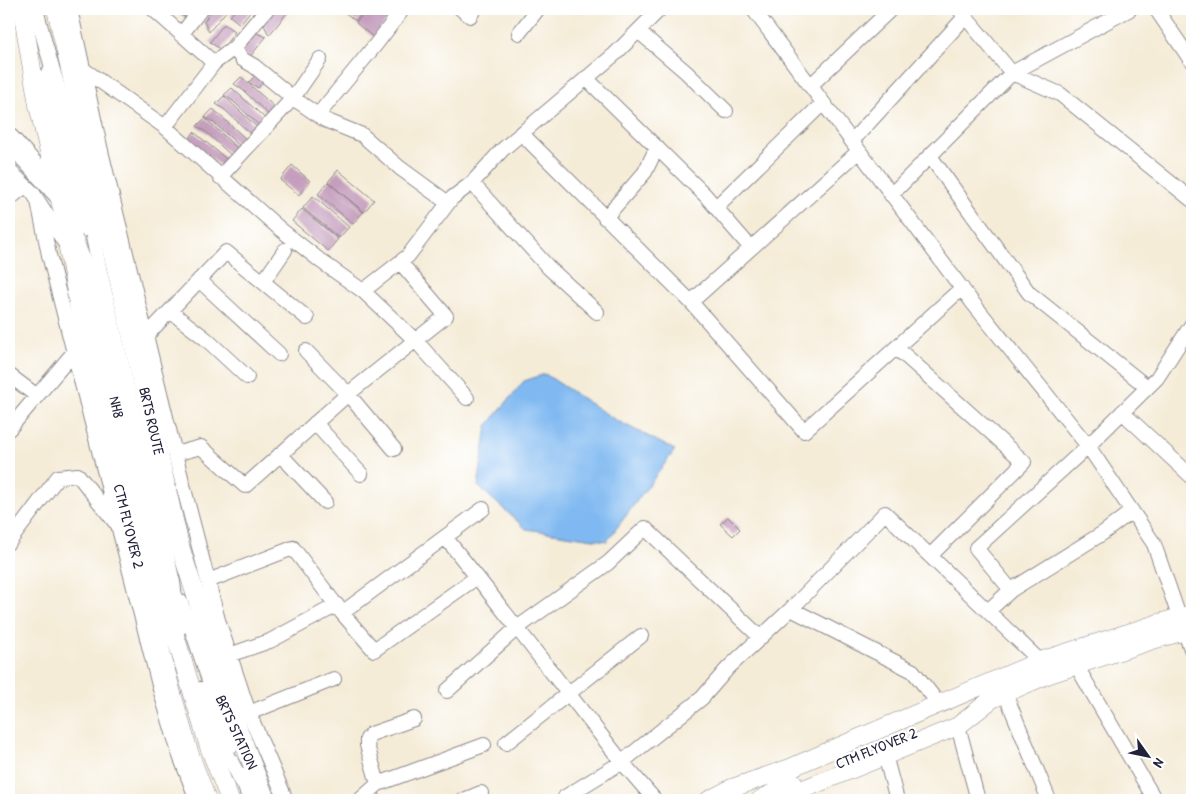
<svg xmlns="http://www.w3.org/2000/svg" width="1201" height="809" font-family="'Patrick Hand',sans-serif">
	<rect width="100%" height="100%" fill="#fff"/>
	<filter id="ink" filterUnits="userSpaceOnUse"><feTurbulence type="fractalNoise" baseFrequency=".02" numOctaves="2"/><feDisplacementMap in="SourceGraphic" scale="10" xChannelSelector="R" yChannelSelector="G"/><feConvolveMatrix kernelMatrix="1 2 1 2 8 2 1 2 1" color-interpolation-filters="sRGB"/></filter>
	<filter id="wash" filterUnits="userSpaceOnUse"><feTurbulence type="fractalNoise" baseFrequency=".0096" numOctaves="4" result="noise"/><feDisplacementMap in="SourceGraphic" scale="20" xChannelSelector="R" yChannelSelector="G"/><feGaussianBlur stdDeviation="1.12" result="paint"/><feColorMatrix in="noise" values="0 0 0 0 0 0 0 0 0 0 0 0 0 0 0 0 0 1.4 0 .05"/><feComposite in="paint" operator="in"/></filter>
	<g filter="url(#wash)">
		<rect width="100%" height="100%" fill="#f5ecd8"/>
		<path fill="#80b9f1" stroke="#516e96" d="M545,374l69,45 61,31 -68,91 -81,-12 -48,-43 9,-60 37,-45z"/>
		<g id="blocks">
			<path fill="#c59ebd" d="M177,9h17l-7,10 -12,-8z
				M212,9h16l-19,23 -5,-10z
				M236,9h16l-12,15 -10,-8z
				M277,9h4l7,3 -19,23 -5,-10 8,-14z
				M340,9h26l-10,12z
				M367,9h25l3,2 -22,26 -17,-14z
				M224,24l11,8 -14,18 -11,-8z
				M257,33l9,4 -18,22 -6,-9 9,-14z
				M257,74l7,7 -6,7 -9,-6z
				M241,77l36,32 -7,7 -27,-26 -9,-6z
				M232,88l35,32 -6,7 -28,-26 -9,-6z
				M224,96l35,33 -6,7 -28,-26 -9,-6z
				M213,109l35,32 -6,7 -28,-25 -9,-6z
				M205,118l35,33 -6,7 -28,-26 -9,-6z
				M194,132l36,30 -6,7 -35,-30z
				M292,165l18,16 -11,14 -19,-15z
				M338,170l36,30 -10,12 -36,-30z
				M328,182l35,30 -10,12 -35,-30z
				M313,196l36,31 -10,11 -36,-30z
				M302,209l36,30 -10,12 -36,-30z
				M728,517l12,12 -7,7 -13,-12z
				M378,791l5,9h-15z"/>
		</g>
	</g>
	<g filter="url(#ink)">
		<use href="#blocks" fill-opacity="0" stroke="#8c878a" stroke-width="1"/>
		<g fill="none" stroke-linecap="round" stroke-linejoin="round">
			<defs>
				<path id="minor" d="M36,9l10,38 16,54 23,96 14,70 74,315 6,47
					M70,9l31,142 74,303 43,166 31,93 37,87
					M153,9l61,54 -49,64
					M461,9l9,7 4,-7
					M753,9l219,293 116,144 66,98 30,87 8,20
					M959,9l53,64 48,21 132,106
					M1156,9l34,50h2
					M638,31l48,41 40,39
					M519,33l19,-24
					M181,35l20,-26
					M234,48l8,11 12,7 39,32 32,22 37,15 38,33 48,35
					M214,63l20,-15 33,-39
					M83,69l82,58 115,102 42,33 41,29 45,-35 44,-58 20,-15 30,-33 113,-96 45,-45
					M48,73l2,31 24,96 11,29
					M586,78l119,117 46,53
					M810,86l81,-77
					M318,115l59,-72 26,-34
					M521,133l170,169 168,-151
					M852,141l113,-124
					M930,156l99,137 118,94
					M9,170l24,23 35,55
					M220,177l73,-79 27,-39
					M472,183l76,84 49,45
					M891,195l121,-122 118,-64
					M9,199l16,-13
					M38,201l11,54 111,434 20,67 17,44
					M716,207l107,-104
					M605,218l40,-46 12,-25
					M199,280l80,74
					M263,282l44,36
					M363,291l53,50 51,57
					M691,302l113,129 158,-143
					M170,311l36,28 41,38
					M146,336l80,-84 37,30 22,-32
					M896,348l12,10 116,104 -94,94
					M306,351l42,43 46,55
					M9,375l28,21
					M1122,412l70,65
					M315,423l46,51
					M9,429l65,-77
					M175,454l26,-7 44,39 103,-92 98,-78 -46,-54
					M280,454l45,48
					M445,537l32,40
					M9,542l49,-65 20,-2 37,47
					M208,581l85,-33 49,65 141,-104
					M1011,590l92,-57 29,-22
					M180,601l11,26 40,119
					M791,609l94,-96 155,148 3,7
					M988,611l23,-21 -35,-42 112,-102 69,-68 35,-54
					M342,613l32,37 103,-73 145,185 33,38
					M229,655l41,-14 67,-36
					M1073,657l3,8 79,135
					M200,689l13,38 29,55
					M447,691l70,-63 91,-65 37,-35 115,109
					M1005,693l44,107
					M249,713l85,-34
					M958,726l20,74
					M506,743l135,-107
					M885,755l12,45
					M240,774l10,26
					M378,784l-11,-39v-6l4,-5 43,-15
					M565,797l57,-35 80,-64 26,-30 63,-59 122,62 26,33
					M360,800l18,-16 106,-39
					M464,800l17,-7"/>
				<path id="major" d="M22,9l16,96 25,108 21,53 70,300 55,181 21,53
					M56,9l124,537 59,185 27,69
					M68,248l19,106 60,244 24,92 18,62 18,48
					M709,800l23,-12 58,-20 62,-27 188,-80 116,-37 36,-10
					M760,800l33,-18
					M783,800l23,-12 152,-62 34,-27 55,-24 109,-36 36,-10"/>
				<path id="highway" d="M9,139l49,54"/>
			</defs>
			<use href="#minor" stroke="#8c878a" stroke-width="16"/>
			<use href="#major" stroke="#8c878a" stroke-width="19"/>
			<use href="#highway" stroke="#8c878a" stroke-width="23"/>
			<use href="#minor" stroke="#fff" stroke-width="14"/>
			<use href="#major" stroke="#fff" stroke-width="18"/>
			<use href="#highway" stroke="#fff" stroke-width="21"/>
		</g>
	</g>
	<g text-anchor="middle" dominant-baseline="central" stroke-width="4.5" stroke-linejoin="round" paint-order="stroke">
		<g font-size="15" fill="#22223b" stroke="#fff">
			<text transform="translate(117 407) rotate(77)">NH8</text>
			<text transform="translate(152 421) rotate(77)">BRTS ROUTE</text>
			<text transform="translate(129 526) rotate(76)">CTM FLYOVER 2</text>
			<text transform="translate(237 732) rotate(65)">BRTS STATION</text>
			<text transform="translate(876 748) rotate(-22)">CTM FLYOVER 2</text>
		</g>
	</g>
	<rect width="1201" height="809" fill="none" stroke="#fff" stroke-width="30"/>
	<g transform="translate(1148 756) rotate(123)" stroke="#ffffff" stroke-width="4" paint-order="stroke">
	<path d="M0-4L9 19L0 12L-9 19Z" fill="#22223b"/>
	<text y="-8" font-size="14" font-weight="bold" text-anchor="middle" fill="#22223b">N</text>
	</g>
</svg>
